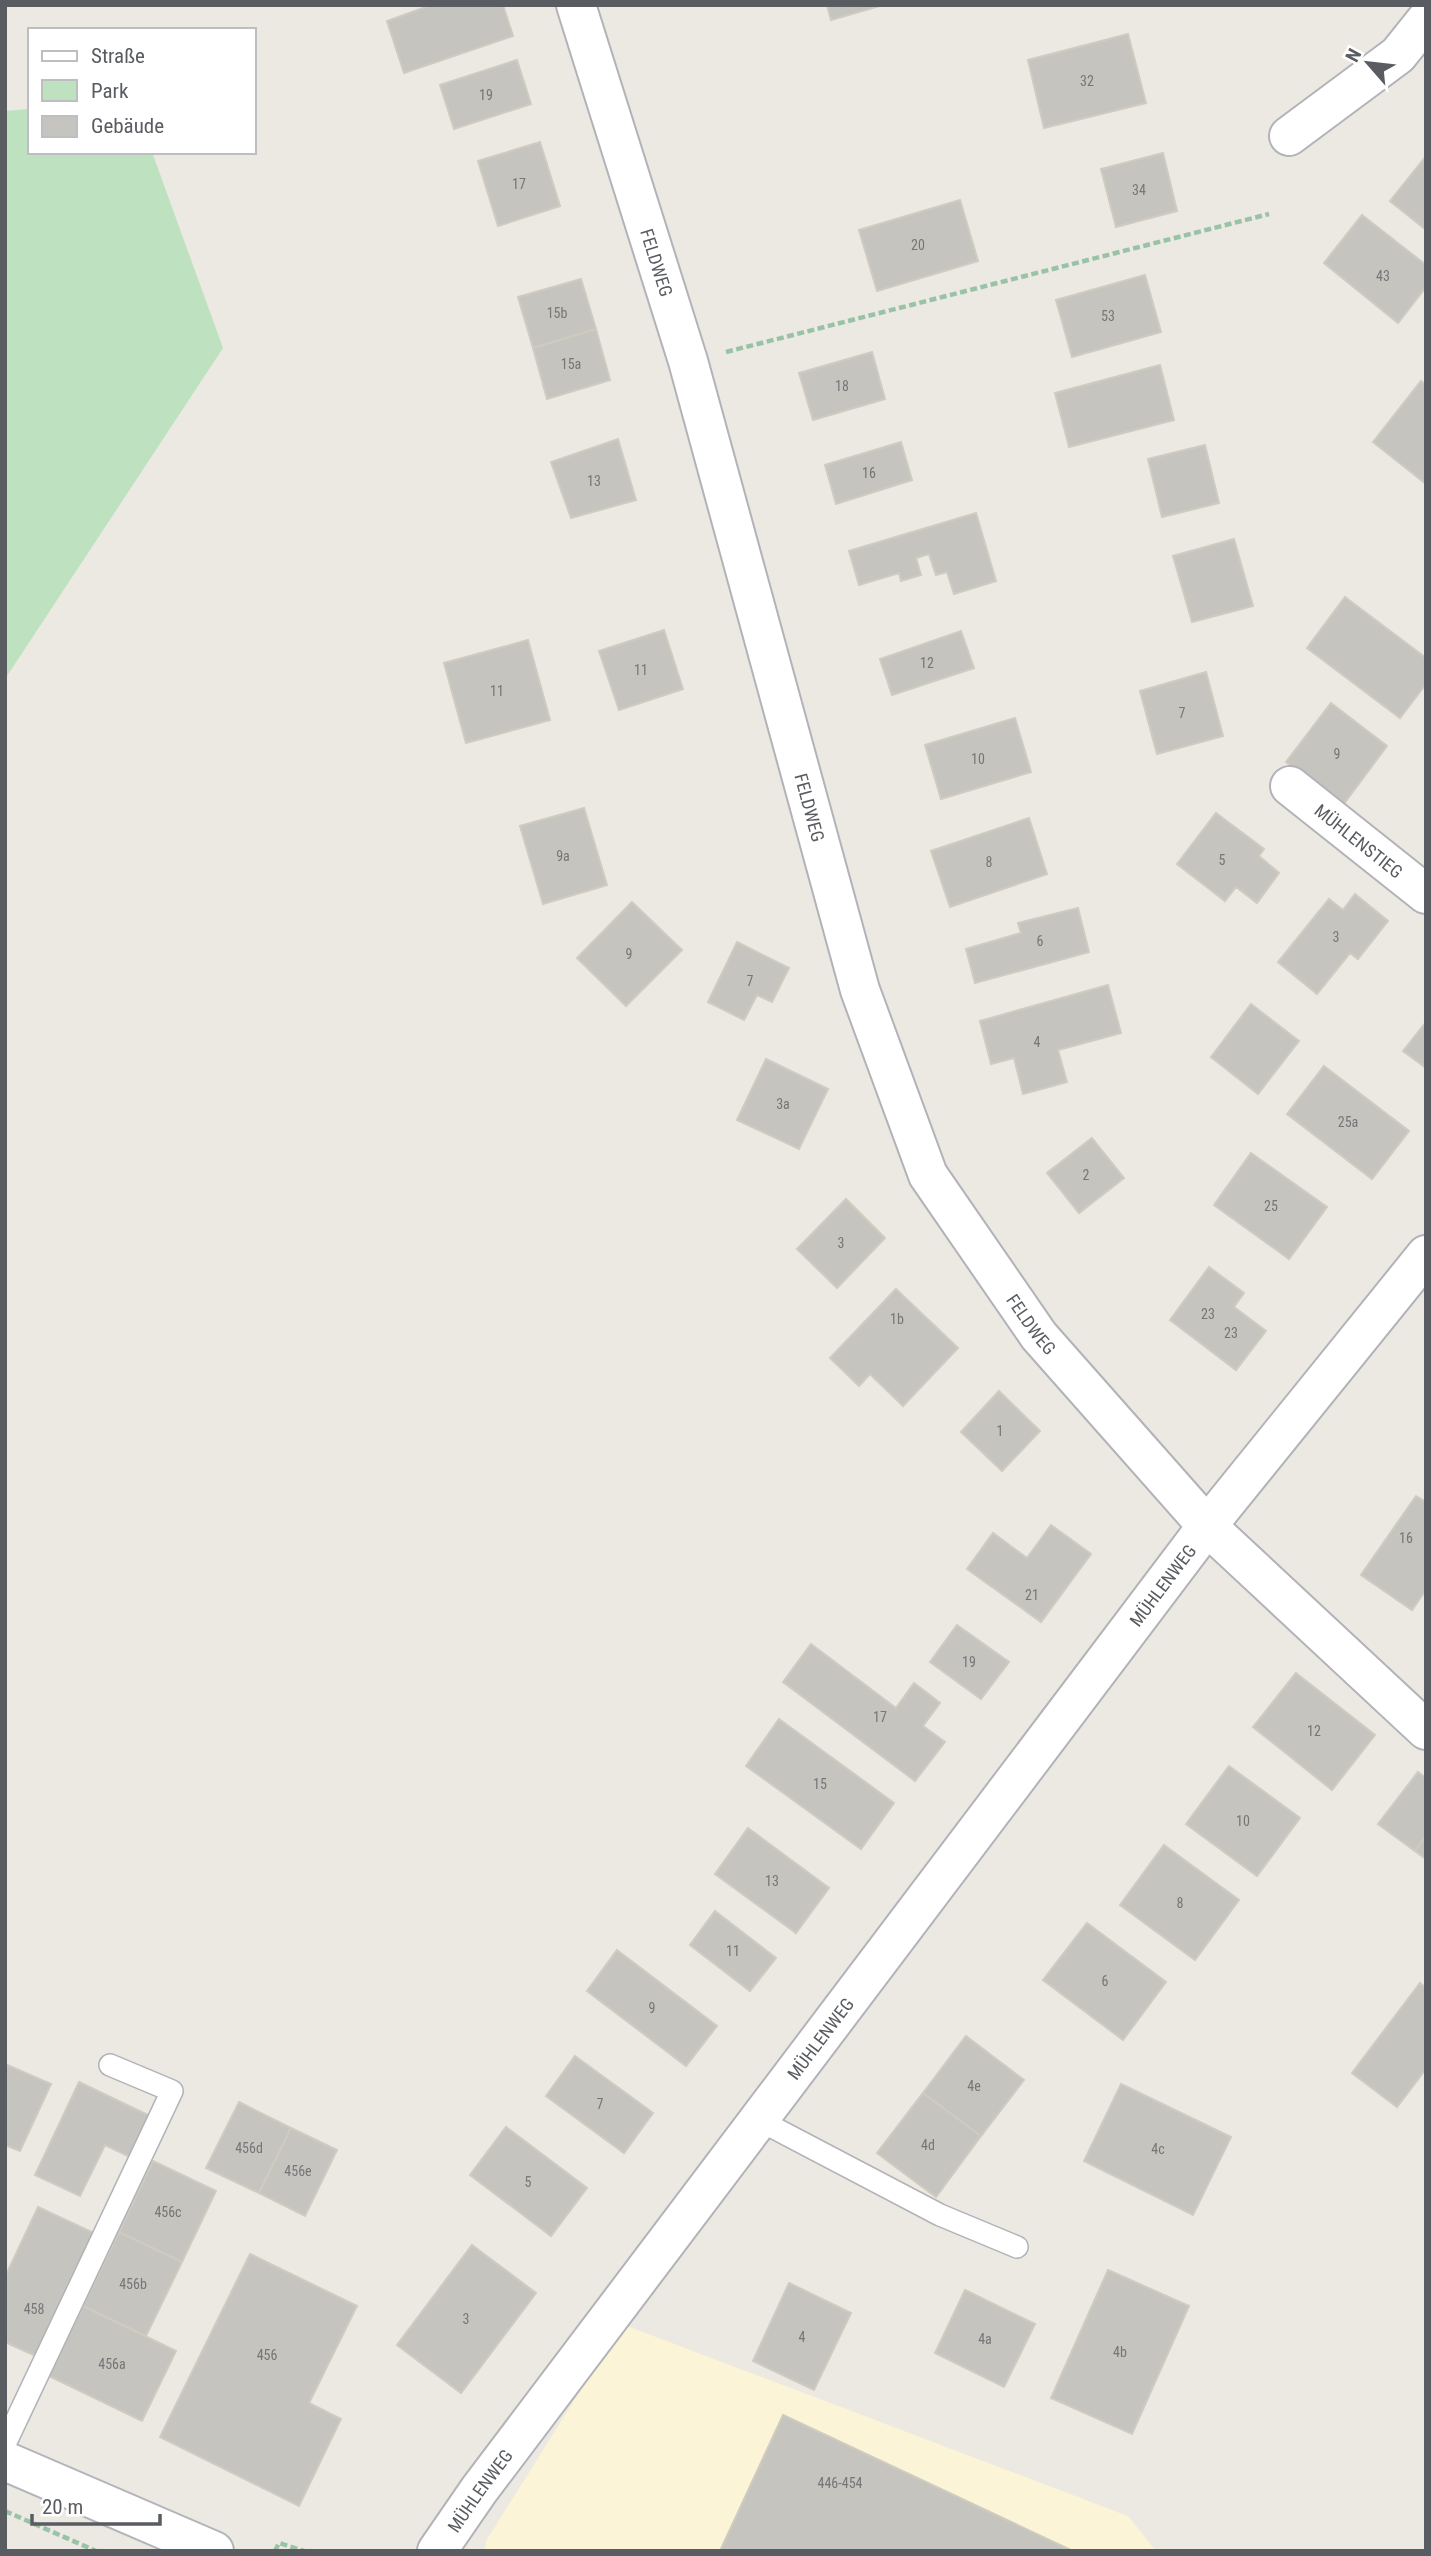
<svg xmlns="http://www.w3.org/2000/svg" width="1431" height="2556" font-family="'Roboto Condensed',sans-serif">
	<rect width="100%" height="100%" fill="#ebe9e1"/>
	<path fill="#fbf4d6" d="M622,2324l506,192 28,35h-671l1,-10z"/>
	<path fill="#bee2c0" d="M30,109v43h122l71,196 -218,331v-568z"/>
	<path fill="#c6c4be" stroke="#cfcbc0" stroke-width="2" d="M431,5h72l10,31 -109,37 -17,-52z
		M827,5h56l-52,15z
		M1128,34l18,69 -102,25 -16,-68z
		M517,60l14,44 -77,25 -14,-44z
		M540,142l20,64 -62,20 -20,-65z
		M1163,153l14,58 -61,16 -15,-58z
		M1426,156v74l-36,-29z
		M960,200l18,61 -101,30 -18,-61z
		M1362,215l64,50v22l-28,36 -74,-60z
		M1145,275l16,57 -89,25 -16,-57z
		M581,279l15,50 -63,19 -15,-51z
		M596,329l14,51 -63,19 -14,-51z
		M872,352l13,47 -72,21 -14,-47z
		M1160,365l14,55 -105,27 -14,-54z
		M1421,381l5,4v99l-53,-42z
		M618,439l18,61 -65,18 -20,-56z
		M901,442l11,38 -76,24 -11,-39z
		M1205,445l14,58 -57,14 -14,-58z
		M976,513l20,68 -42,13 -7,-22 -11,3 -7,-21 -13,4 5,17 -20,6 -2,-8 -40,12 -10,-34z
		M1234,539l19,67 -61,16 -19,-66z
		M1345,597l81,61v26l-26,34 -93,-70z
		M664,630l19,59 -64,21 -20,-59z
		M961,631l13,37 -82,27 -12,-36z
		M528,640l22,80 -84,23 -22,-80z
		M1206,672l17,64 -66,18 -17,-63z
		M1331,703l56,43 -44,59 -57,-43z
		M1015,718l16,54 -90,27 -16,-54z
		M584,808l23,77 -64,19 -23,-78z
		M1216,813l48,36 -5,7 20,17 -22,30 -21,-16 -11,14 -48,-37z
		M1029,818l18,56 -97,33 -19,-56z
		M1355,894l33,27 -30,38 -8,-6 -33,41 -39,-32 51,-63 14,11z
		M632,902l50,48 -56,56 -49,-48z
		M1078,908l11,44 -114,31 -9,-34 55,-16 -3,-10z
		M737,942l52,26 -17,34 -15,-7 -13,25 -36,-18z
		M1108,985l13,48 -63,17 9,32 -44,12 -9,-36 -23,6 -11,-43z
		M1251,1004l48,37 -41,53 -47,-37z
		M1426,1022v46l-23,-17z
		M766,1059l62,30 -29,60 -62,-29z
		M1324,1066l85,65 -37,48 -85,-65z
		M1092,1138l32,40 -45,35 -32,-40z
		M1251,1153l76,54 -38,52 -75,-54z
		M846,1199l39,39 -48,50 -40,-39z
		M1209,1267l35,26 -10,14 32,24 -30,39 -66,-50z
		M896,1289l62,59 -55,58 -33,-32 -11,12 -29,-28z
		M999,1391l41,40 -38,40 -41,-39z
		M1416,1496l10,6v88l-14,20 -51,-35z
		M1051,1525l40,29 -50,68 -74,-53 26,-36 34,25z
		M957,1625l52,37 -28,37 -51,-37z
		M811,1644l85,64 18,-25 26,20 -17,23 22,16 -30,39 -132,-99z
		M1296,1673l79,62 -43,55 -79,-63z
		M779,1719l115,84 -33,46 -115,-83z
		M1229,1766l71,52 -43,58 -71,-52z
		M1418,1772l8,6v58l-11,15 -37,-27z
		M748,1828l81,60 -33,45 -81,-59z
		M1426,1836v23l-11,-8z
		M1164,1845l75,55 -44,60 -75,-55z
		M715,1911l61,47 -26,33 -60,-46z
		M1087,1923l79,59 -43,58 -80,-60z
		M617,1950l100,76 -31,40 -99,-75z
		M1420,1983l6,5v81l-29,38 -45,-34z
		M966,2036l58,44 -43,56 -58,-43z
		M575,2056l78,57 -29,40 -78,-57z
		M5,2064l46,20 -31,67 -15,-6z
		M79,2082l71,34 -20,41 -25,-12 -25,51 -45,-21z
		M1121,2084l110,53 -38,78 -109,-54z
		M923,2093l58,43 -45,61 -59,-44z
		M239,2102l52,26 -32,65 -53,-25z
		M506,2127l81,61 -36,48 -81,-61z
		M291,2128l46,22 -32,66 -46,-23z
		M153,2161l63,30 -34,71 -63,-30z
		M38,2207l60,28 -58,123 -35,-16v-65z
		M119,2232l63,30 -36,74 -63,-30z
		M472,2245l64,48 -75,100 -64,-48z
		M250,2254l107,52 -48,97 32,16 -42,87 -139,-69z
		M1108,2270l81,36 -57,128 -81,-36z
		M789,2283l62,30 -37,77 -61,-29z
		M965,2290l70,34 -31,63 -69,-34z
		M83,2306l93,45 -34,70 -93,-45z
		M783,2415l290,136h-353z"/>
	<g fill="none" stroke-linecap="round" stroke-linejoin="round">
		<defs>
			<path id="service" d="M759,2120l181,95 77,32
				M5,2444l167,-353 -62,-26"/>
			<g id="minor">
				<path id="s1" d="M576,5l112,356 172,629 68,185 111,161 168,190 219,204"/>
				<path d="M1289,136l109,-81 28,-35"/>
				<path id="s2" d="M1290,786l136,108"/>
				<path id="s3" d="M437,2551l42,-61 728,-964 219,-271"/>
			</g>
			<path id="secondary" d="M5,2461l209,90"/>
		</defs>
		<use href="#service" stroke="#b1b3b8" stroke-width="24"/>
		<use href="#minor" stroke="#b1b3b8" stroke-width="42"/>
		<use href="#secondary" stroke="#b3b5bb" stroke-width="42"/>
		<path stroke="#99c2a6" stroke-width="4.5" stroke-dasharray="7 3.5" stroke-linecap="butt" d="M726,352l543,-138
			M5,2511l91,40
			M275,2551l4,-8 25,8"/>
		<use href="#service" stroke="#fff" stroke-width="21"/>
		<use href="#minor" stroke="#fff" stroke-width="38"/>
		<use href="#secondary" stroke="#fff" stroke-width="38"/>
	</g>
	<g text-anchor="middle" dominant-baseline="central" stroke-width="5" stroke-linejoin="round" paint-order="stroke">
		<g font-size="14" fill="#747678">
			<text x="1087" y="81">32</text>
			<text x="486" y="95">19</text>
			<text x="519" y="184">17</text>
			<text x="1139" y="190">34</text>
			<text x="918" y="245">20</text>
			<text x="1383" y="276">43</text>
			<text x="557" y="313">15b</text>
			<text x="1108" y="316">53</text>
			<text x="571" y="364">15a</text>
			<text x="842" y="386">18</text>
			<text x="869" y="473">16</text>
			<text x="594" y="481">13</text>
			<text x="927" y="663">12</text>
			<text x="641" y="670">11</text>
			<text x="497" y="691">11</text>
			<text x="1182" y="713">7</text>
			<text x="1337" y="754">9</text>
			<text x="978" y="759">10</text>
			<text x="563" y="856">9a</text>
			<text x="1222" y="860">5</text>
			<text x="989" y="862">8</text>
			<text x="1336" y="937">3</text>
			<text x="1040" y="941">6</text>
			<text x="629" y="954">9</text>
			<text x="750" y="981">7</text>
			<text x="1037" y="1042">4</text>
			<text x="783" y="1104">3a</text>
			<text x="1348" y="1122">25a</text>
			<text x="1086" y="1175">2</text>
			<text x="1271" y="1206">25</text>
			<text x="841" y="1243">3</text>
			<text x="1208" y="1314">23</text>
			<text x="897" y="1319">1b</text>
			<text x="1231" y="1333">23</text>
			<text x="1000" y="1431">1</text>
			<text x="1406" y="1538">16</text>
			<text x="1032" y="1595">21</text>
			<text x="969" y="1662">19</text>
			<text x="880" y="1717">17</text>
			<text x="1314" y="1731">12</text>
			<text x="820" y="1784">15</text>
			<text x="1243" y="1821">10</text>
			<text x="772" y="1881">13</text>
			<text x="1180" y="1903">8</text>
			<text x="733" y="1951">11</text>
			<text x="1105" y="1981">6</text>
			<text x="652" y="2008">9</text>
			<text x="974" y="2086">4e</text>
			<text x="600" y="2104">7</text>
			<text x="928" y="2145">4d</text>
			<text x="249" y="2148">456d</text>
			<text x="1158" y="2149">4c</text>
			<text x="298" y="2171">456e</text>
			<text x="528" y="2182">5</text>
			<text x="168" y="2212">456c</text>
			<text x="133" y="2284">456b</text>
			<text x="34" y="2309">458</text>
			<text x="466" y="2319">3</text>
			<text x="802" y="2337">4</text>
			<text x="985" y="2339">4a</text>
			<text x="1120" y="2352">4b</text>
			<text x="267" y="2355">456</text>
			<text x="112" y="2364">456a</text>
			<text x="840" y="2483">446-454</text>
		</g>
		<g font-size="18" fill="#595c61" stroke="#fff">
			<text stroke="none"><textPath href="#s1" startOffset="270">FELDWEG</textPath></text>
			<text stroke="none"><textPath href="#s1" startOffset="836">FELDWEG</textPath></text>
			<text stroke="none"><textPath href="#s2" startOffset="88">MÜHLENSTIEG</textPath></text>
			<text stroke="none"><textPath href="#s1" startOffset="1404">FELDWEG</textPath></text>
			<text stroke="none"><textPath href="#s3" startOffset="1208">MÜHLENWEG</textPath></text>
			<text stroke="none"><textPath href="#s3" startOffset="640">MÜHLENWEG</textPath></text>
			<text stroke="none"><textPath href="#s3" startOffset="74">MÜHLENWEG</textPath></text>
		</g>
	</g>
	<rect width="1431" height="2556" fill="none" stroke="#595c61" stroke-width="14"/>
	<rect x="28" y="28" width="228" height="126" fill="#ffffff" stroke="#bdbec0" stroke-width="2"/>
	<rect x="42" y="51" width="35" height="10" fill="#ffffff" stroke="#bdbec0" stroke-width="2"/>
	<text x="91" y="63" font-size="21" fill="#595c61">Straße</text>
	<rect x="42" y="80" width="35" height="21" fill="#bee2c0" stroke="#bdbec0" stroke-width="2"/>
	<text x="91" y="98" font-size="21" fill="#595c61">Park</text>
	<rect x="42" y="116" width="35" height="21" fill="#c6c4be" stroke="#bdbec0" stroke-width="2"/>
	<text x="91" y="133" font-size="21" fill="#595c61">Gebäude</text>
	<g transform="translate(1368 63) rotate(298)" stroke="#ffffff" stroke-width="5" paint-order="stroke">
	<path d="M0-5L12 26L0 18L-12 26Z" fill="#595c61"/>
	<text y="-10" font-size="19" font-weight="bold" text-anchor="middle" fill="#595c61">N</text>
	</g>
	<path d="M32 2514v10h128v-10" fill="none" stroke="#595c61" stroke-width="3.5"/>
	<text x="42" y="2514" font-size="21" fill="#595c61" stroke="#ffffff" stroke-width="5" paint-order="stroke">20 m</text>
</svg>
